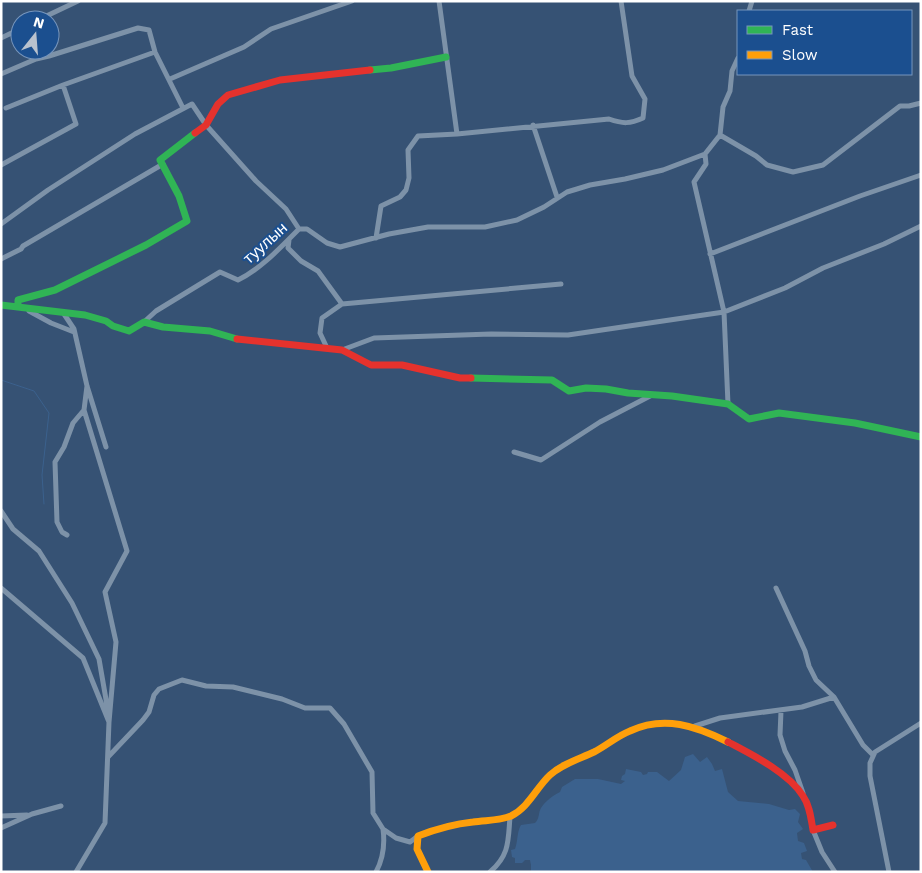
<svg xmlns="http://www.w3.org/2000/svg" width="922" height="873" font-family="'Work Sans',sans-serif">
	<rect width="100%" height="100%" fill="#365274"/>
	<path fill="#3b618d" d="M693,754l7,8 7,-5 5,7 3,7 7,-2 6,23 10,9 31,3 20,6 6,-1 5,5 -2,8 5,7 -6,4 1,8 6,2 3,8 -6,2 1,6 4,1 7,12h-282v-7l-1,-5h-5l-3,3h-7v-5l-3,-1 -1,-7 4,-1c3,-8 2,-18 6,-24l14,-2c5,-5 3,-10 6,-15 4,-7 13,-13 19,-16l2,-5 13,-8h23l23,5 4,-3 -4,-1 1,-4 3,-2 1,-5 15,3 2,3 4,-1 1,-2h9l12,9 12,-11 4,-13z"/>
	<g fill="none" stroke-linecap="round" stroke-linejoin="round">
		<path stroke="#3b618d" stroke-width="1" d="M1,380l33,11 15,22 -7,62 2,29"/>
		<path stroke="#7d92a8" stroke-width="5" d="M439,1l18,133
			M749,11l3,-10
			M38,20l40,-19
			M1,38l19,-9
			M1,74l35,-15 13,-3 89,-28 11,2 6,22 28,56
			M170,79l74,-32 27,-18 81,-28
			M6,108l57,-23 92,-33
			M533,125l24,72
			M720,135l36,21 11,9 26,7 30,-7 77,-59h9l12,-3
			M705,154l1,10 -12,18 30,130 4,92
			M1,165l75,-41 -13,-39
			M1,224l47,-34 87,-56 57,-30 14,21 50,56 30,28 13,20
			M299,229h8l20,14 13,4 49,-13 39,-7h57l32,-7 27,-13 23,-15 10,-3 13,-4 35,-6 38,-9 42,-16 15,-19 3,-28 7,-16 2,-20 6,-13
			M376,238l5,-32 19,-9 6,-7 3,-12 -1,-28 10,-14 39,-2 152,-15c14,5 21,5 34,-1l2,-19 -13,-23 -11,-75
			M289,240l-1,8 13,13 17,10 24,33
			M710,254l150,-58 61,-21
			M1,259l20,-10 2,-3 140,-82
			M29,311l22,12 23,9
			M64,314l10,15 13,57 19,61
			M144,322l12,-11 64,-39 18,8c23,-11 43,-33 61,-51
			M327,348l-7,-15 2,-15 20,-14 219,-20
			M342,350l32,-12 117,-4 77,1 156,-23 61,-24 38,-20 61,-24 37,-18
			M87,386l-3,24 43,141 -22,41 11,50 -7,80
			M514,452l27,8 59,-38 52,-27
			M1,511l12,18 26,22 33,52 27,56 9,52
			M67,535l-5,-3 -5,-10 -2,-60 9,-15 9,-24 11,-13
			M1,588l82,70 26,64 -4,101 -29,49
			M776,588l29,63 4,15 7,14 18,17 29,48 10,10
			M781,711l-1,24 5,16 10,19 8,23
			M695,726l25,-8 82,-11 32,-10
			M108,757l35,-37 6,-8 5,-17 5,-6 23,-9 24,6 27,1 49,12 23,9h25l14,16 28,48 1,41 10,16 13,9 14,4 8,-6
			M1,816l26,-1
			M1,828l31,-14 29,-8
			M813,830l9,22 13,20
			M376,872c7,-13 9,-28 7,-43
			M490,872c20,-17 18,-32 20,-55
			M889,872l-19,-96v-13l5,-11 46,-29"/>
		<path stroke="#30b455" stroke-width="7" d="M370,70l21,-2 55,-11
			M1,305l84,10 21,6 7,5 16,5 15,-9 19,5 47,4 27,8
			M18,307v-7l37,-10 91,-45 41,-24 -8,-25 -19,-36 35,-27
			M471,378l81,2 17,11 17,-3 20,1 22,4 44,3 56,8 21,15 30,-6 76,10 66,14"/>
		<path stroke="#ff9f0a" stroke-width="7" d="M428,872l-11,-23 1,-13c18,-7 36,-12 55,-14 13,-2 26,-1 38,-6 18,-9 25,-28 39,-41 12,-11 29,-16 44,-23 12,-6 23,-16 36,-21 34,-16 66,-5 98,11"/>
		<path stroke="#e5322d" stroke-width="7" d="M195,133l11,-8 12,-21 10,-9 52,-15 90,-10
			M237,339l105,11 29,15h31l58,13h11
			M728,742c23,12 61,31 75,54 7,10 8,23 10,34l20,-5"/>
	</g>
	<g text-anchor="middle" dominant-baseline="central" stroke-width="4" stroke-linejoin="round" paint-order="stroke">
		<g font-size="16" fill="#fff" stroke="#1b4f8f">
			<text transform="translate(265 243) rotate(-42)">туулын</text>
		</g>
	</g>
	<rect width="922" height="873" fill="none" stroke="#ffffff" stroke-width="5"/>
	<rect x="737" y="10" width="175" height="65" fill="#1b4f8f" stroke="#7695bc"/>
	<rect x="747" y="26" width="25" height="8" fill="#30b455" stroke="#7695bc"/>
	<text x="782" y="35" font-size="15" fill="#ffffff">Fast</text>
	<rect x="747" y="51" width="25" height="8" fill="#ff9f0a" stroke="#7695bc"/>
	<text x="782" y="60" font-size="15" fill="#ffffff">Slow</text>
	<g transform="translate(35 35) rotate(17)"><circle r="24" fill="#1b4f8f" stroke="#7695bc"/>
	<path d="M0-4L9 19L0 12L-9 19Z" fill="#b9c2ce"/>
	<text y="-8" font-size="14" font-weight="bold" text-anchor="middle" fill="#ffffff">N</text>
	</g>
</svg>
